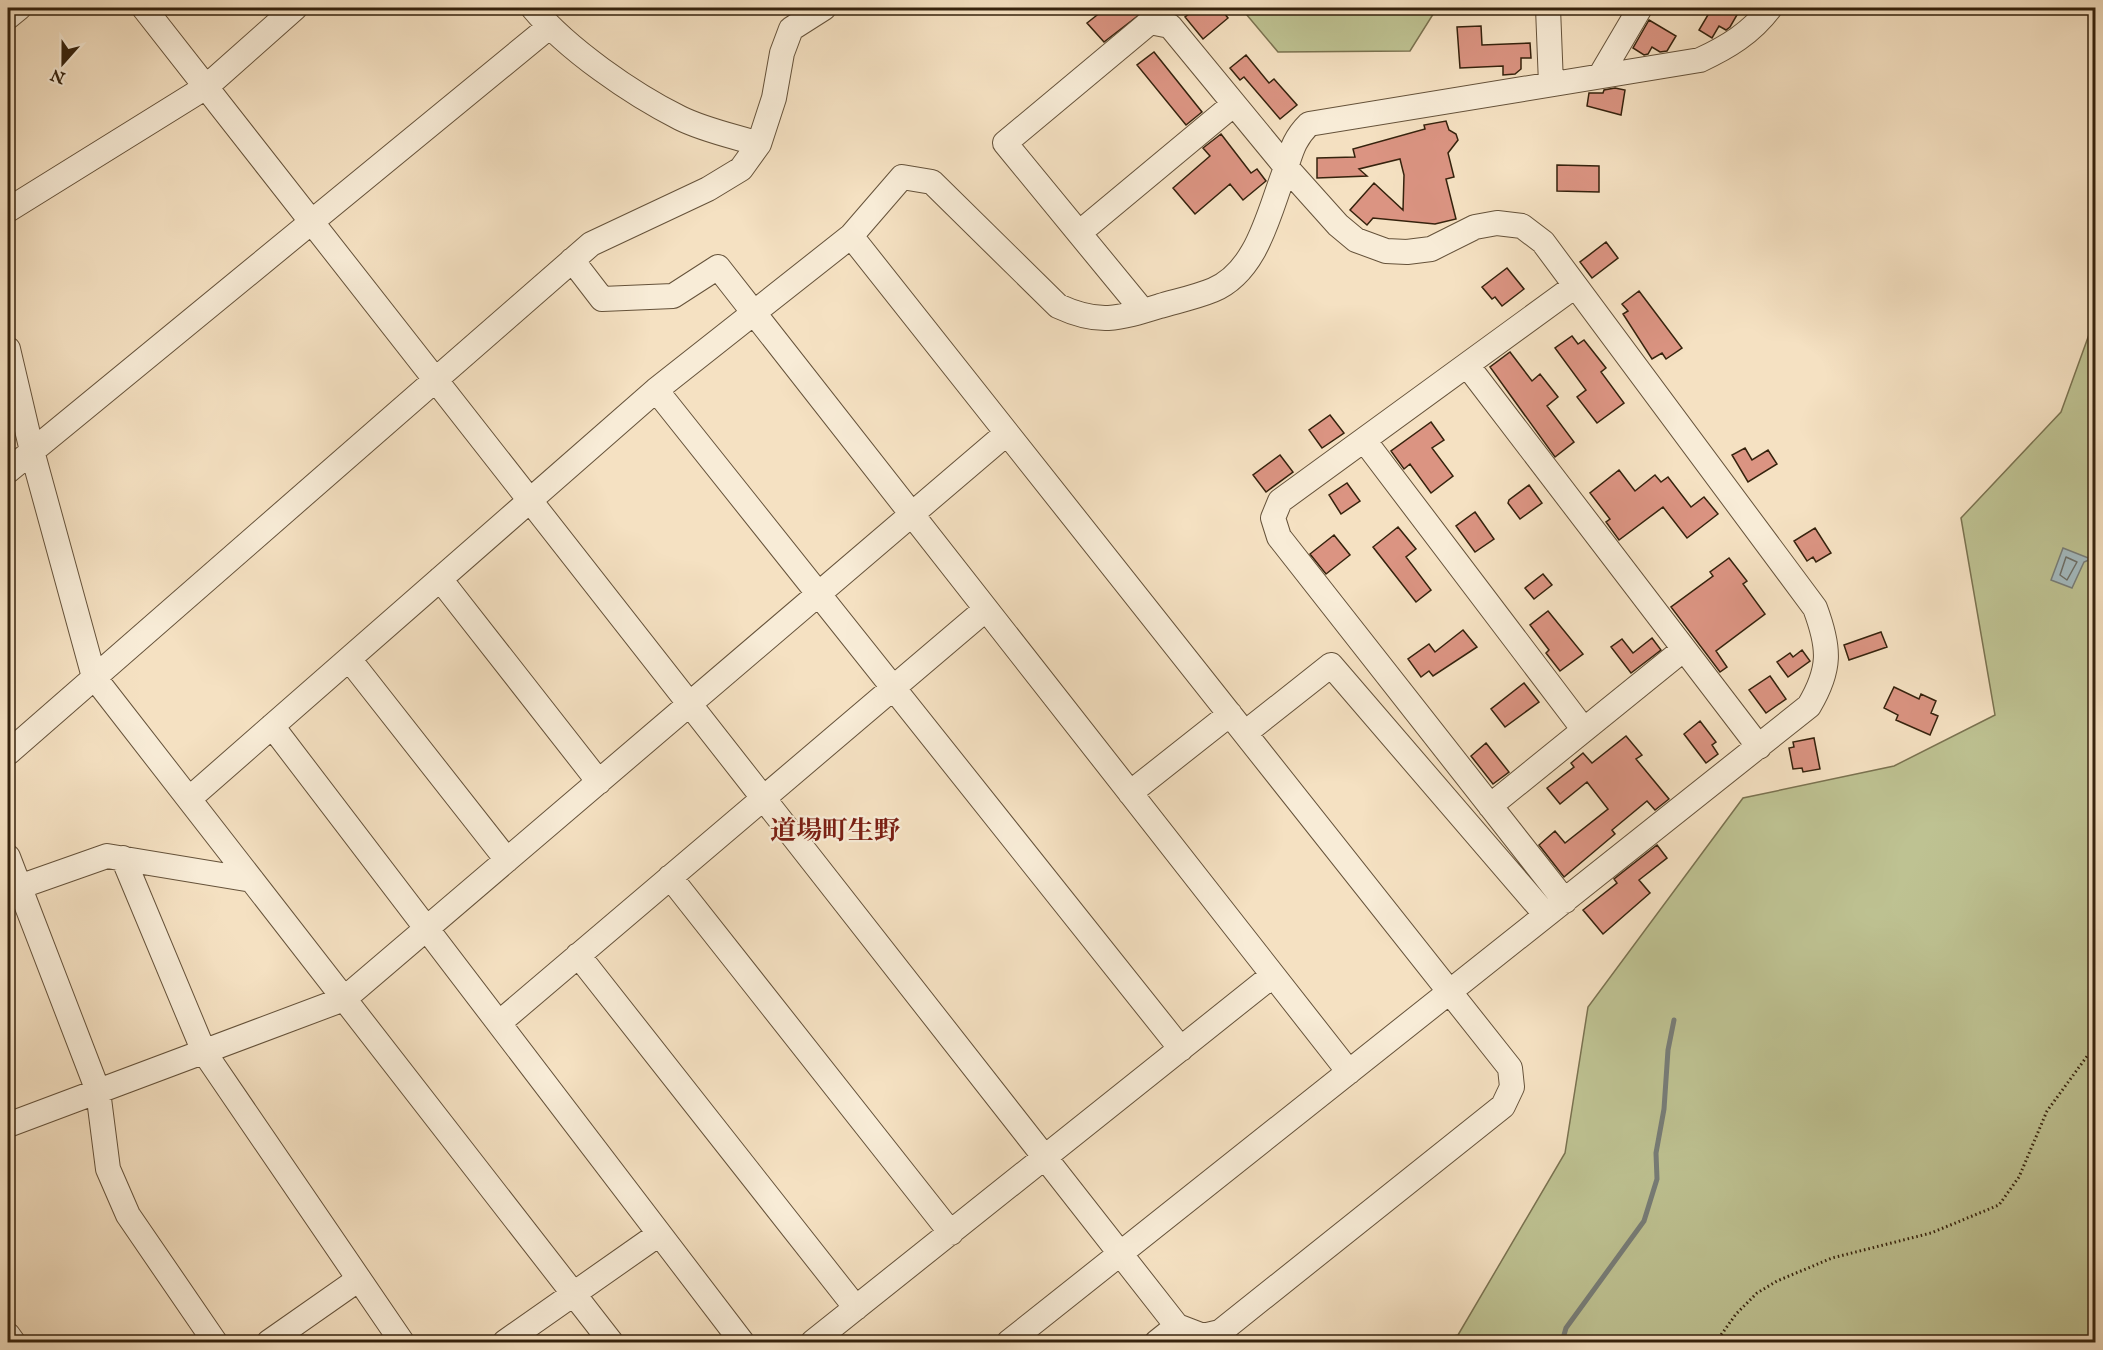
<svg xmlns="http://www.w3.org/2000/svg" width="2103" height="1350" font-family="'IM FELL English','Noto Serif JP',serif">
	<rect width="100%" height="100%" fill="#f5e1c2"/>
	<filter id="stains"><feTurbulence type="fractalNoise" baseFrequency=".00333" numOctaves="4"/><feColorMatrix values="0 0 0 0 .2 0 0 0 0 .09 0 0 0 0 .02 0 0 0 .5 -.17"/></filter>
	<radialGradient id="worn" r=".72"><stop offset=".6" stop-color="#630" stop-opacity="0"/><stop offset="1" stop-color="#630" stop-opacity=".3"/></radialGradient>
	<path fill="#bec292" stroke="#7a7250" stroke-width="1.5" d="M1241,8h196l-27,43 -132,1z
		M2095,318v1024h-667l30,-7 107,-182 23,-146 155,-209 151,-32 101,-51 -34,-197 100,-106z"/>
	<path fill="#a3babf" stroke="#777d78" stroke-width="1.5" d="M2063,548l28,11 -7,3 -12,26 -21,-8z"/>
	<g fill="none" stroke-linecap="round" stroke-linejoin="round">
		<path stroke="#6c6e66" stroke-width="1.5" d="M2066,557l11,5 -10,18 -7,-5z"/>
		<path stroke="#777d78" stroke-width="5" d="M1562,1342l4,-14 78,-107 13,-42 -1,-26 8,-44 4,-59 6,-30"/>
	</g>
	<path fill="#db9482" stroke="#35220d" stroke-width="1.5" d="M1106,8h42l-44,34 -17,-19z
		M1197,8h23l8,10 -25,21 -18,-22z
		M1712,8h29l-11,19 -4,3 -7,-4 -7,12 -13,-8z
		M1649,20l27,16 -9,15 -7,1 -8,-5 -4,7 -4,1 -11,-7z
		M1481,26l1,19 48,-2 1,15h-10v11l-6,5 -12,1v-9l-43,2 -3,-41z
		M1154,52l48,60 -16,13 -49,-60z
		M1246,55l23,28 5,-4 23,26 -17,14 -36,-42 -4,3 -10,-12z
		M1615,88l10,2 -4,25 -34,-9 2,-13h14l1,-3z
		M1446,121l3,9 7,4 2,6 -10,13 6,24 -8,2 10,40 -21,5 -62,-6 -6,7 -17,-15 24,-27 29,27 1,-35 -4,-16 -41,10 8,7 -50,2v-20l38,-1 -2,-8 72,-20 -1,-4z
		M1221,134l30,39 6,-4 9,12 -23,19 -13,-16 -35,30 -22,-26 37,-32 -7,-8z
		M1557,165l42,1v26l-42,-1z
		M1606,242l12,16 -26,20 -12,-16z
		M1507,268l17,21 -22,17 -7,-9 -3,2 -10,-12z
		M1639,291l43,57 -16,11 -4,-6 -10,6 -29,-45 5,-3 -6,-7z
		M1572,336l6,8 6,-4 22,28 -5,4 23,31 -27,20 -20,-26 9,-7 -31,-42z
		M1510,352l22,29 8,-7 18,23 -11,9 27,36 -19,15 -65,-90z
		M1330,415l14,18 -22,15 -13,-18z
		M1431,422l13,18 -12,8 21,28 -22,17 -21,-29 -6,5 -13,-18z
		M1745,448l7,12 16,-10 9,14 -29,18 -16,-27z
		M1280,455l13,17 -27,20 -13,-17z
		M1619,470l16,21 20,-16 6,7 7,-5 23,30 13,-10 14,17 -31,24 -24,-31 -44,33 -13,-18 4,-3 -20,-26z
		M1347,483l13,18 -19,13 -12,-19z
		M1529,485l13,18 -22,16 -12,-16 1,-3z
		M1475,512l19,27 -19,13 -19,-26z
		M1398,527l18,22 -10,8 25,33 -15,12 -43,-55z
		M1815,528l16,25 -15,9 -3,-5 -6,4 -13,-20z
		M1334,535l16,20 -24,19 -16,-20z
		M1729,558l18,23 -4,3 22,30 -49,37 11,16 -7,5 -49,-65 42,-31 -3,-4z
		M1543,574l9,11 -18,14 -9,-11z
		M1548,611l35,43 -23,17 -14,-18 3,-3 -19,-25z
		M1463,630l14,17 -44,29 -4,-5 -8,6 -13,-18 21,-15 6,8z
		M1881,632l6,15 -38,13 -5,-15z
		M1652,638l9,12 -30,23 -20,-26 11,-8 11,14z
		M1802,650l8,11 -22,16 -11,-15 13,-9 3,4z
		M1770,676l16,23 -20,14 -17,-23z
		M1524,683l15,19 -34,25 -14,-18z
		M1894,687l25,12 2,-5 15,7 -5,12 7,3 -8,19 -34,-15 2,-5 -14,-7z
		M1700,721l16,21 -4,3 6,9 -12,9 -22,-29z
		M1626,736l16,19 -6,4 33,40 -14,11 -8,-9 -35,29 3,4 -51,43 -25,-32 16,-14 10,12 43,-34 -21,-27 -27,22 -13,-16 27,-21 -3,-4 12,-10 9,10z
		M1814,738l6,31 -17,3 -1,-4 -9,1 -4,-21 5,-1 -1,-5z
		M1486,743l23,29 -16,12 -22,-28z
		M1657,845l10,13 -28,22 11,13 -47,41 -20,-24 34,-27 -3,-4z"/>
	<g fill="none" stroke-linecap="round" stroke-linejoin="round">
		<defs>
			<path id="minor" d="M144,8l1033,1318 26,10 17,-4 283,-226 9,-19 -2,-19 -659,-832
				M533,8c34,41 99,86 147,110 24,12 53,18 79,26
				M1548,8l3,76
				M8,17l11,-9
				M1600,76l40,-68
				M8,210l198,-123 89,-79
				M1079,233l155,-129
				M572,260l30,39 71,-3 45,-29 631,805
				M8,349l24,102 62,226 517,665
				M1467,365l292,382
				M656,390l525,659
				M1364,440l220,290
				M8,471l541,-444
				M440,579l159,203
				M349,659l158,201
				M272,726l470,616
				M1245,733l86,-68 215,250
				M8,753l583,-509 117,-55 33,-20 18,-25 15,-46 8,-45 9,-24 33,-21
				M1130,793l100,-79
				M189,799l467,-409 195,-154 51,-59 30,5 126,124c41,19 60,13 102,0 17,-5 36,-9 53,-16 43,-18 55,-74 70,-114 8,-22 9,-35 26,-52l391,-64c28,-13 51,-27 70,-52
				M1490,806l194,-157
				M8,857l90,234 10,78 20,46 87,127
				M123,858l81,194 198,290
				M670,877l281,356
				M19,887l88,-31 145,24
				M1565,901l-286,-364 -6,-19 7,-17 295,-215
				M578,955l278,353
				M499,1023l487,-414
				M8,1125l336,-126 663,-566
				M8,1335l5,7
				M269,1342l90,-63
				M505,1342l154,-108
				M813,1342l460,-367
				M1009,1342l800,-636c22,-37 21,-58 6,-98l-272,-366 -21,-16 -25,-3 -22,4 -44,22 -24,3 -21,-1 -30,-11 -18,-15 -52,-58 -116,-141 -20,-4 -145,121 138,168
				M1157,1342l20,-16"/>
		</defs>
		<use href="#minor" stroke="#65523a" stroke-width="26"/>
		<path stroke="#35220d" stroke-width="3" stroke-dasharray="1.5 3" stroke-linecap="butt" d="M1716,1342l20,-28 21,-21 20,-12 55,-23 99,-25 68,-28 20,-28 28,-66 49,-67"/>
		<use href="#minor" stroke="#f8ecd7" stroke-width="24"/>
	</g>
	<g text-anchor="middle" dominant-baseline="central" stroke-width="4.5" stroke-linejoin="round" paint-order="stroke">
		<g font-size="26" font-weight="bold" fill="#7a1f14" stroke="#f8ecd7">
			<text x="835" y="831">道場町生野</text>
		</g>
	</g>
	<rect width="2103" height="1350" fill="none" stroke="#f5e1c2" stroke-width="30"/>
	<rect x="9" y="9" width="2085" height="1332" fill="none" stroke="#35220d" stroke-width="3"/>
	<rect x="15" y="15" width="2073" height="1320" fill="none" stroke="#35220d" stroke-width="1.5"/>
	<g transform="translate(63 63) rotate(201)" stroke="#f8ecd7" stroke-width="4.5" paint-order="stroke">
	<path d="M0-4.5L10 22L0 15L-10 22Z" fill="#35220d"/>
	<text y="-9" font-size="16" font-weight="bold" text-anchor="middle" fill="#35220d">N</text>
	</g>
	<rect width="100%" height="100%" filter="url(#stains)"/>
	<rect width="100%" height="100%" fill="url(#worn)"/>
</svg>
